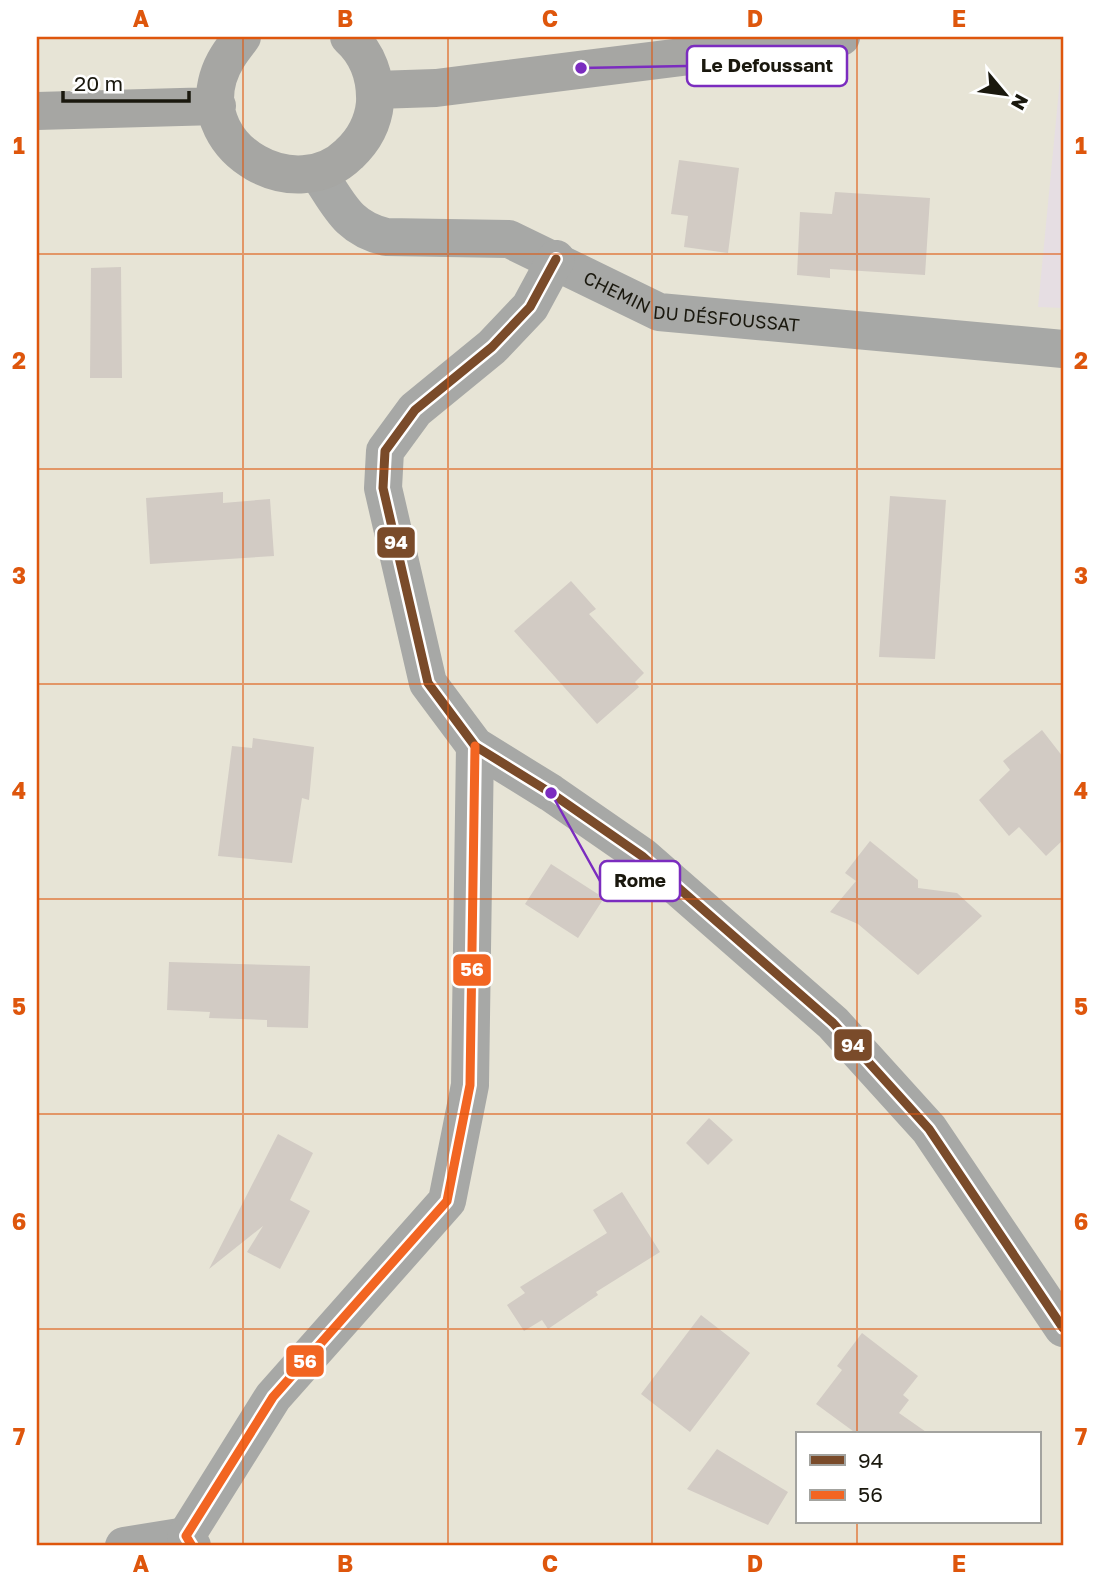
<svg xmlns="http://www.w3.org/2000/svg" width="1100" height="1583" font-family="'Golos Text',sans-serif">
	<rect width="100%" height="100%" fill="#e7e4d6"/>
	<path fill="#e6dee3" d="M1063,68v240l-25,-1 23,-238z"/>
	<path fill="#d2cbc4" d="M679,160l60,8 -11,85 -44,-6 4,-31 -17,-2z
		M835,192l95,6 -5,77 -95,-6v9l-33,-3 3,-63 32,2z
		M121,267l1,111h-32l1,-110z
		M223,492v11l47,-4 4,57 -124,8 -4,-66z
		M890,496l56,4 -11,159 -56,-2z
		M571,581l25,28 -7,5 55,59 -9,9 4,5 -42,37 -83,-93z
		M1042,730l21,27v83l-17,16 -27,-29 -10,9 -30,-36 31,-30 -7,-9z
		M253,738l61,9 -5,53 -7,-2 -10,65 -74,-7 14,-110 20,2z
		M870,841l48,39v8l39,5 25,23 -64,59 -60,-51 -28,-12 26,-31 -11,-8z
		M551,864l53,34 -26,40 -53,-34z
		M169,962l141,4 -2,62 -41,-1v-7l-58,-2 1,-6 -43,-2z
		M709,1118l24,22 -25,25 -22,-22z
		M278,1134l35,19 -23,47 20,11 -30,58 -33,-17 16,-26 -54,43z
		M622,1192l38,60 -64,40 2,3 -50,34 -6,-9 -18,11 -17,-26 18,-12 -5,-6 87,-54 -14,-23z
		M701,1315l49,38 -60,79 -49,-38z
		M862,1333l56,43 -15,19 6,5 -10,13 30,21h-72l-41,-30 26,-34 -5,-4z
		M717,1449l71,43 -20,33 -81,-36z"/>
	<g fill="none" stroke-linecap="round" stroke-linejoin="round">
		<g stroke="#a7a8a6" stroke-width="38">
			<path id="s1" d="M318,173c21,31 29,55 68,64l123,2 150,73 404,37"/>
			<path d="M556,259l-26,48 -38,40 -77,63 -30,41 -2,37 45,195 47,63 76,47 91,63 191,167 96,106 134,199"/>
			<path d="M124,1546l62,-10"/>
			<path d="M192,1546l-6,-10 87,-139 174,-196 23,-116 5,-339"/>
		</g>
		<path stroke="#a6a6a3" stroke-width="38" d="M242,37c-10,13 -19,24 -24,41 -21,73 78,128 131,76 15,-14 24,-30 26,-51 1,-25 -7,-49 -26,-66
			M376,90l60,-2 405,-51
			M37,111l180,-5"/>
		<defs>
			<path id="bus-1" d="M556,259l-26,48 -38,40 -77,63 -30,41 -2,37 45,195 47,63 76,47 91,63 191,167 96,106 134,199"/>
			<path id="bus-2" d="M192,1546l-6,-10 87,-139 174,-196 23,-116 5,-339"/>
		</defs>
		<use href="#bus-1" stroke="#fff" stroke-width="14"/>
		<use href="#bus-2" stroke="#fff" stroke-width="14"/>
		<use href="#bus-1" stroke="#7a4b2a" stroke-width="9"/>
		<use href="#bus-2" stroke="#f26522" stroke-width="9"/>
	</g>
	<path fill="none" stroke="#de560c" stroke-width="2" stroke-opacity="0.55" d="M243,37v1509M448,37v1509M652,37v1509M857,37v1397M37,254h1026M37,469h1026M37,684h1026M37,899h1026M37,1114h1026M37,1329h1026M857,1522v24"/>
	<g text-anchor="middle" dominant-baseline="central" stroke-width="5" stroke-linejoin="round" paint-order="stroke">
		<g font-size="18" fill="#1a180e" stroke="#fff">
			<text stroke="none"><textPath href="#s1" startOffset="416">CHEMIN DU DÉSFOUSSAT</textPath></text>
		</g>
	</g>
	<path fill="none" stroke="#7b2cbf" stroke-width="2.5" d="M581 68L687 66M551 793L600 881"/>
	<g fill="#7b2cbf" stroke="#fff" stroke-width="2.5">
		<circle cx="581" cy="68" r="7"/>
		<circle cx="551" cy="793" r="7"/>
	</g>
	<g fill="#fff" stroke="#7b2cbf" stroke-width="2.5">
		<rect x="687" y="46" width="160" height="40" rx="7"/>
		<rect x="600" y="861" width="80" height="40" rx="7"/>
	</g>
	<g font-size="19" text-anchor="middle" font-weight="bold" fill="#1a180e">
		<text x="767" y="72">Le Defoussant</text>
		<text x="640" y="887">Rome</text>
	</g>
	<g stroke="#fff" stroke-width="2.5">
		<rect x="376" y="526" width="40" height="33" rx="7" fill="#7a4b2a"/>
		<rect x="452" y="953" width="40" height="34" rx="7" fill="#f26522"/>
		<rect x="833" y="1028" width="40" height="34" rx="7" fill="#7a4b2a"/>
		<rect x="285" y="1344" width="40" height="34" rx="7" fill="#f26522"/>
	</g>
	<g font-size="19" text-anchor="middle" font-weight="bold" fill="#fff">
		<text x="396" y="549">94</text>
		<text x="472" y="976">56</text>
		<text x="853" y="1052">94</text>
		<text x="305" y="1368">56</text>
	</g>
	<rect width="1100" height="1583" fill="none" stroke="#ffffff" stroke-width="77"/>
	<rect x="796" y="1432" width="245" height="91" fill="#ffffff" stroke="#a3a39f" stroke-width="2"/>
	<rect x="810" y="1455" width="35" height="10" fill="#7a4b2a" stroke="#a3a39f" stroke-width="2"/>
	<text x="858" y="1468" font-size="21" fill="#1a180e">94</text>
	<rect x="810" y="1490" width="35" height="10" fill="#f26522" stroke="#a3a39f" stroke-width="2"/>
	<text x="858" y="1502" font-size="21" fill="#1a180e">56</text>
	<g transform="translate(1005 94) rotate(119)" stroke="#ffffff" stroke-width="5" paint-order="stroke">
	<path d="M0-5L12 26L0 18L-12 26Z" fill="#1a180e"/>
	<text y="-10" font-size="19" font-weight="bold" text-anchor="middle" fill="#1a180e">N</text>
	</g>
	<path d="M63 91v10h126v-10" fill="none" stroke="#1a180e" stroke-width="3.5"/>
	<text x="74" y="91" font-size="21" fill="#1a180e" stroke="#ffffff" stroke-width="5" paint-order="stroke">20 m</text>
	<rect x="38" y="38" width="1024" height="1506" fill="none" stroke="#de560c" stroke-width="2.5"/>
	<g font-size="23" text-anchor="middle" font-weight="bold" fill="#de560c">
		<text x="141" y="27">A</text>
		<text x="345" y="27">B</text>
		<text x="550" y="27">C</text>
		<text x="755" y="27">D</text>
		<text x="959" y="27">E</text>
		<text x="19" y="154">1</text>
		<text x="1081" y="154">1</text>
		<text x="19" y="369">2</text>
		<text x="1081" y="369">2</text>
		<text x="19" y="584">3</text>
		<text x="1081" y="584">3</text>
		<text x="19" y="799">4</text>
		<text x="1081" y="799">4</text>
		<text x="19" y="1015">5</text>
		<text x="1081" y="1015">5</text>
		<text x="19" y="1230">6</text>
		<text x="1081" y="1230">6</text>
		<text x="19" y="1445">7</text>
		<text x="1081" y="1445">7</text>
		<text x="141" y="1572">A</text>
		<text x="345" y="1572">B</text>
		<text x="550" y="1572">C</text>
		<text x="755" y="1572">D</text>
		<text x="959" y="1572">E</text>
	</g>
</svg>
